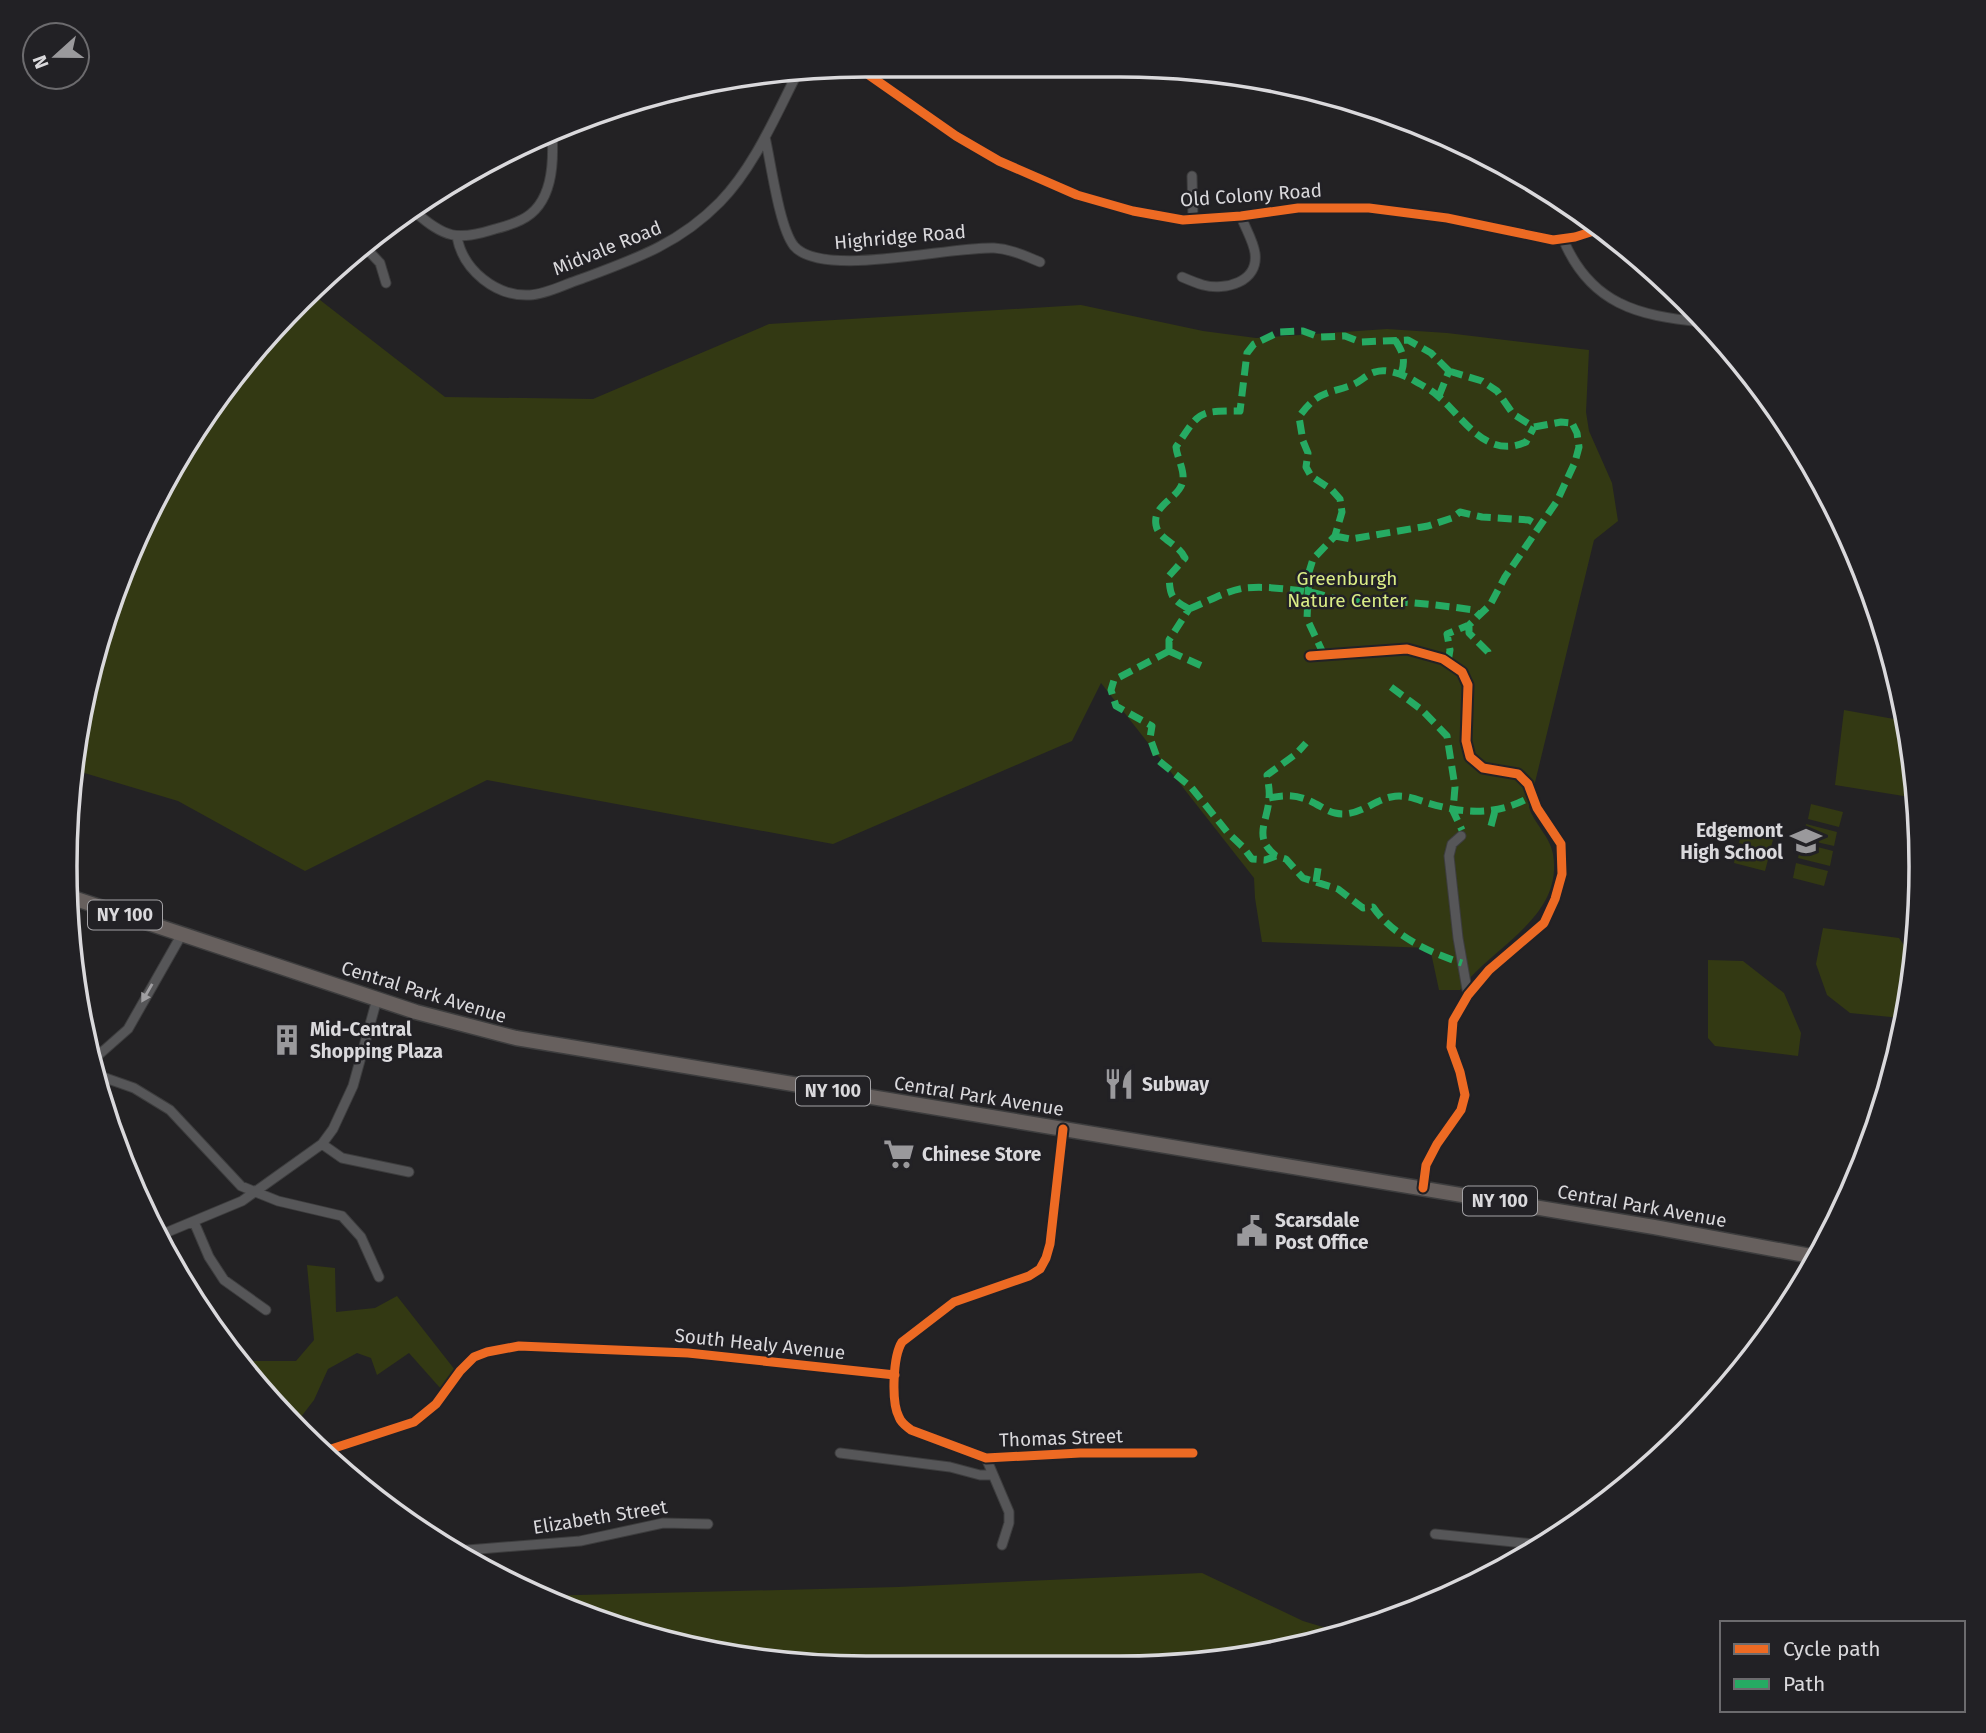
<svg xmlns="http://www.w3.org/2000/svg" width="1986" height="1733" font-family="'Fira Sans',sans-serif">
	<rect width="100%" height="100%" fill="#232224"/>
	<path fill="#333913" d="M311,293l134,104 148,2 176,-75 312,-19 122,26 53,7 131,-9 60,4 142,17 -3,62 3,19 23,52 6,38 -24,19 -65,267c5,17 21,29 24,47 11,64 -62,93 -93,136h-21l-9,-42 -168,-6 -7,-44 -1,-20 -153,-195 -29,58 -239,103 -346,-64 -182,91 -127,-70 -107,-32 55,-210 104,-180z
		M1844,710l61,11 9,41 2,36 -81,-13z
		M1811,804l32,8 -4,15 -31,-8z
		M1806,824l31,8 -3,14 -31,-7z
		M1742,829l32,7 -4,15 -31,-8z
		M1802,843l31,8 -3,15 -32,-8z
		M1737,848l32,8 -4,15 -31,-8z
		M1796,863l32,8 -4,15 -31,-8z
		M1823,928l76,10 9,13 -7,67 -51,-5 -23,-18 -11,-31z
		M1708,960l35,1 41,32 17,40 -3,23 -83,-10 -7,-8z
		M307,1265l28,3 1,44 39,-4 22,-12 58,74 -14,19 -32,-36 -32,22 -6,-17 -14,-5 -29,16 -14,31 -20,26 -50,-65h52l18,-21z
		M1202,1573l101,48 40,12 -171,34 -306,1 -156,-15 -150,-46 -21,-11 359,-9z"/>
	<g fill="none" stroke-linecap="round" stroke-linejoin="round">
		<defs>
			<path id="minor" d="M856,66l100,70 43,25 78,34 56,16 50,9 58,-4 57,-8h71l78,10 106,22 22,-3 25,-8
				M765,137c6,26 14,90 29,109 28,33 156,0 200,2 17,1 31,8 46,14
				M1192,176l1,43
				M415,212c30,26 42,29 80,17 8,-2 18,-5 26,-9 32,-15 33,-57 31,-88
				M457,237c6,33 39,60 73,58 17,-1 35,-11 51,-16 54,-20 98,-35 139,-77 34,-35 55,-85 77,-128
				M1563,239c27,65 75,77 139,83
				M364,246l16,17 6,20
				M1182,277c7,3 14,6 21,8 22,6 56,-3 52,-32 -2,-13 -10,-25 -14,-37
				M1310,656l97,-7 36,10 19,13 6,13 -2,56 4,16 13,11 35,6 10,10 9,24 24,36 1,30 -7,25 -11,24 -55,47 -21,25 -15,26 -2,26 9,25 5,23 -4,15 -24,34 -11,21 -3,23
				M1461,836l-9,8 -3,12 9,82 10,57
				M94,1059l34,-30 54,-95
				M97,1075l37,13 36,22 71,76 37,15 64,15 19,21 18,40
				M1063,1129l-13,115 -4,14 -6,11 -11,7 -75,26 -52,40c-9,14 -11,60 -3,75 2,6 7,9 12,13l75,28 94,-5h113
				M322,1144l20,14 67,14
				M194,1222l15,35 15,23 42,30
				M158,1236l84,-35 80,-57 11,-15 20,-43 24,-87
				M322,1452l92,-30 22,-18 24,-33 14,-14 13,-5 32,-6 169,7 207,22
				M840,1453l110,14 30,8h13
				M986,1458l23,54v11l-7,22
				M1435,1534l108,11
				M455,1551l125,-10 83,-18 45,1"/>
			<path id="primary" d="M67,896l349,116 100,26 1138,189 162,30"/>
		</defs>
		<use href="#minor" stroke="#3d3d3e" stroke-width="11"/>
		<use href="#primary" stroke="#3d3d3e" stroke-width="17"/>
		<use href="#minor" stroke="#565658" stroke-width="9"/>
		<use href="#primary" stroke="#67605e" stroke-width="14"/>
		<path stroke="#26ab63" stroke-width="7" stroke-dasharray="14 7" stroke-linecap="butt" d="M1395,340c8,12 11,20 6,34
			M1449,371l33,10 15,10 16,23 21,13 27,-5 11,1
			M1439,396l10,-25
			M1335,536l16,3 77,-13 24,-8 8,-6 22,5 47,3 10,6
			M1189,609c-18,-10 -19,-13 -20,-33l16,-18c-6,-14 -27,-19 -29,-33 -4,-22 26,-27 27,-46 1,-10 -6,-22 -7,-32 24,-36 21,-36 64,-36l7,-58 7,-9 25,-12 24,-1 16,6 26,-1 15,6 48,-2 23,13 18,18
			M1189,609c18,-7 36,-18 56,-21 20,-2 44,1 64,4 13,2 29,9 42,9 42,-1 81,3 123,9l5,5
			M1469,625v8l19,19 1,5
			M1169,651l-55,29 -3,10 5,16 36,20 -2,12 8,22 33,27 37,46 15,14 9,12 13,1 11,-4 10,3 17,19 35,11 25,19 10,-1c19,28 57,46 89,56
			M1169,651v-11l20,-31
			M1169,651l35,16
			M1324,655l-17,-36 2,-47 4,-13 22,-23 7,-24 -2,-13 -8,-9 -21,-14 -5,-9 2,-14 -5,-12 -4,-24c17,-25 28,-23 53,-32 8,-3 15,-11 23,-13 11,-4 26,2 36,7 9,5 19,10 27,17 26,22 48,64 88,46l8,-15
			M1448,662l2,-12 -3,-16 22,-9 21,-20 15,-28 52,-76 18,-39 4,-15 -2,-14 -5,-10
			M1391,687l31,23 25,26 8,51 -2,24 9,19
			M1269,798c18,-4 31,-3 47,6 6,3 13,8 19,9 22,5 37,-12 56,-16 13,-3 25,2 37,6 36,11 70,13 104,-7
			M1491,826l4,-15
			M1276,856c-24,-19 -8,-34 -7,-58 1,-7 -1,-16 -2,-23l29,-21 10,-11
			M1316,882l3,-20"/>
		<defs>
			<path id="cycleway" d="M856,66l100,70 43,25 78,34 56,16 50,9 58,-4 57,-8h71l78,10 106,22 22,-3 25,-8
				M1310,656l97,-7 36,10 19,13 6,13 -2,56 4,16 13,11 35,6 10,10 9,24 24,36 1,30 -7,25 -11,24 -55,47 -21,25 -15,26 -2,26 9,25 5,23 -4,15 -24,34 -11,21 -3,23
				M1063,1129l-13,115 -4,14 -6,11 -11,7 -75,26 -52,40c-9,14 -11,60 -3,75 2,6 7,9 12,13l75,28 94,-5h113
				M322,1452l92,-30 22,-18 24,-33 14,-14 13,-5 32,-6 169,7 207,22"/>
		</defs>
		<use href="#cycleway" stroke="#222125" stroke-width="13"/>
		<use href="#cycleway" stroke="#ed6a23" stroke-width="9"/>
	</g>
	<defs><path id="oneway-solid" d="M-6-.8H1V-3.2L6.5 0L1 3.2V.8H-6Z" transform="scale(1.75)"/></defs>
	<use fill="#9f9ea1" href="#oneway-solid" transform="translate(147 993) rotate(120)"/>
	<defs>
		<symbol id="school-bare" viewBox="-9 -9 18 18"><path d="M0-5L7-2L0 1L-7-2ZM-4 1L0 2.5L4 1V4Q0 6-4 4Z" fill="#9a999c" stroke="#222125" stroke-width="2.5" paint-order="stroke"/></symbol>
		<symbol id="building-bare" viewBox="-9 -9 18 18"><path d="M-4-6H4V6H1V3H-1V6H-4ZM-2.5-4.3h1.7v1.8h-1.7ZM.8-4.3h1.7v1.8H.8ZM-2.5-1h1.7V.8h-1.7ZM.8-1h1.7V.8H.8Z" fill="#9a999c" stroke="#222125" stroke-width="2.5" paint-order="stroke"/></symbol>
		<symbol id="restaurant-bare" viewBox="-9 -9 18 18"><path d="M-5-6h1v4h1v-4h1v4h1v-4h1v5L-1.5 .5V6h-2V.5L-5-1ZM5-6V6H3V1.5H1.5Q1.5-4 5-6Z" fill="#9a999c" stroke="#222125" stroke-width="2.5" paint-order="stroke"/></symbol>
		<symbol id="supermarket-bare" viewBox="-9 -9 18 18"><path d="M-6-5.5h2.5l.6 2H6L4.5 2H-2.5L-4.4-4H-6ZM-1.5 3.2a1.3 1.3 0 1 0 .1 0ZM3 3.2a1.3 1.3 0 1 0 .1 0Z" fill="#9a999c" stroke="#222125" stroke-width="2.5" paint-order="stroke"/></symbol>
		<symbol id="civic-bare" viewBox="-9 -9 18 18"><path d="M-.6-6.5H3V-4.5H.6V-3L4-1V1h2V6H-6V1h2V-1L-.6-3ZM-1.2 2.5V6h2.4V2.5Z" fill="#9a999c" stroke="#222125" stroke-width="2.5" paint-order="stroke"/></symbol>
	</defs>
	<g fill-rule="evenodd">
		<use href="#school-bare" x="1784" y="819" width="44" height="44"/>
		<use href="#building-bare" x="265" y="1018" width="44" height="44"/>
		<use href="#restaurant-bare" x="1097" y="1062" width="44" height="44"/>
		<use href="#supermarket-bare" x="877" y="1132" width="44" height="44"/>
		<use href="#civic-bare" x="1230" y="1209" width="44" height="44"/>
	</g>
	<g text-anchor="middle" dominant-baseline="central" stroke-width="5" stroke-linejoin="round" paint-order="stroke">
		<g fill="#222125" stroke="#a3a2a5" stroke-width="2">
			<rect x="88" y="900.5" width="74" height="29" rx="5"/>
			<rect x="796" y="1076.5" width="74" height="29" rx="5"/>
			<rect x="1463" y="1186.5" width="74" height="29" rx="5"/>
		</g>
		<g font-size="18" font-weight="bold" fill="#dad9dc">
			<text x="125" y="915">NY 100</text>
			<text x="833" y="1091">NY 100</text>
			<text x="1500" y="1201">NY 100</text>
		</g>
		<g font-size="19" fill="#dad9dc" stroke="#222125">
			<text transform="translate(1251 195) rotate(-4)">Old Colony Road</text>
			<text transform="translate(900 237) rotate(-5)">Highridge Road</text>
			<text transform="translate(607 248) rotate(-22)">Midvale Road</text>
			<text transform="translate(424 992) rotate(17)">Central Park Avenue</text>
			<text transform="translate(979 1096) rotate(9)">Central Park Avenue</text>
			<text transform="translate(1642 1206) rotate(10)">Central Park Avenue</text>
			<text transform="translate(760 1344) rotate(6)">South Healy Avenue</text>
			<text transform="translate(1061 1438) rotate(-2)">Thomas Street</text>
			<text transform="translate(600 1517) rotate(-9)">Elizabeth Street</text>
		</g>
		<g font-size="19" fill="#daec86" stroke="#222125">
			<text x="1347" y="578">Greenburgh<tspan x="1347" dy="22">Nature Center</tspan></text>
		</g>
		<g font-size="19" font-weight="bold" fill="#dad9dc" stroke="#222125" text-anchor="start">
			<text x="1783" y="830" text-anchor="end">Edgemont<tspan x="1783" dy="22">High School</tspan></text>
			<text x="310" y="1029">Mid-Central<tspan x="310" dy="22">Shopping Plaza</tspan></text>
			<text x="1142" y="1084">Subway</text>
			<text x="922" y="1154">Chinese Store</text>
			<text x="1275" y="1220">Scarsdale<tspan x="1275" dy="22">Post Office</tspan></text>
		</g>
	</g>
	<path d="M0 0H1986V1733H0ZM866 77H1120A789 789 0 0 1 1909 866V867A789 789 0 0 1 1120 1656H866A789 789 0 0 1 77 867V866A789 789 0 0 1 866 77Z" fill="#222125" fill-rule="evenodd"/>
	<path fill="none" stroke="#dad9dc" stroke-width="3.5" d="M866 77H1120A789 789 0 0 1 1909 866V867A789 789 0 0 1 1120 1656H866A789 789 0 0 1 77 867V866A789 789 0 0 1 866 77Z"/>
	<rect x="1720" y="1621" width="245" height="91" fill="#222125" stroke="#6c6b6e" stroke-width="2"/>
	<rect x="1734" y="1644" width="35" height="10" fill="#ed6a23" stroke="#6c6b6e" stroke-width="2"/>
	<text x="1783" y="1656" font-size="21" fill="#dad9dc">Cycle path</text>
	<rect x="1734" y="1679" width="35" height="10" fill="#26ab63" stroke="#6c6b6e" stroke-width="2"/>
	<text x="1783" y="1691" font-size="21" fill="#dad9dc">Path</text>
	<g transform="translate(56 56) rotate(249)"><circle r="33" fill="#222125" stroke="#6c6b6e" stroke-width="2"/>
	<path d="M0-5L12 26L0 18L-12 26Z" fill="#9a999c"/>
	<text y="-10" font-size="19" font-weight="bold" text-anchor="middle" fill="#dad9dc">N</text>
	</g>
</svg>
